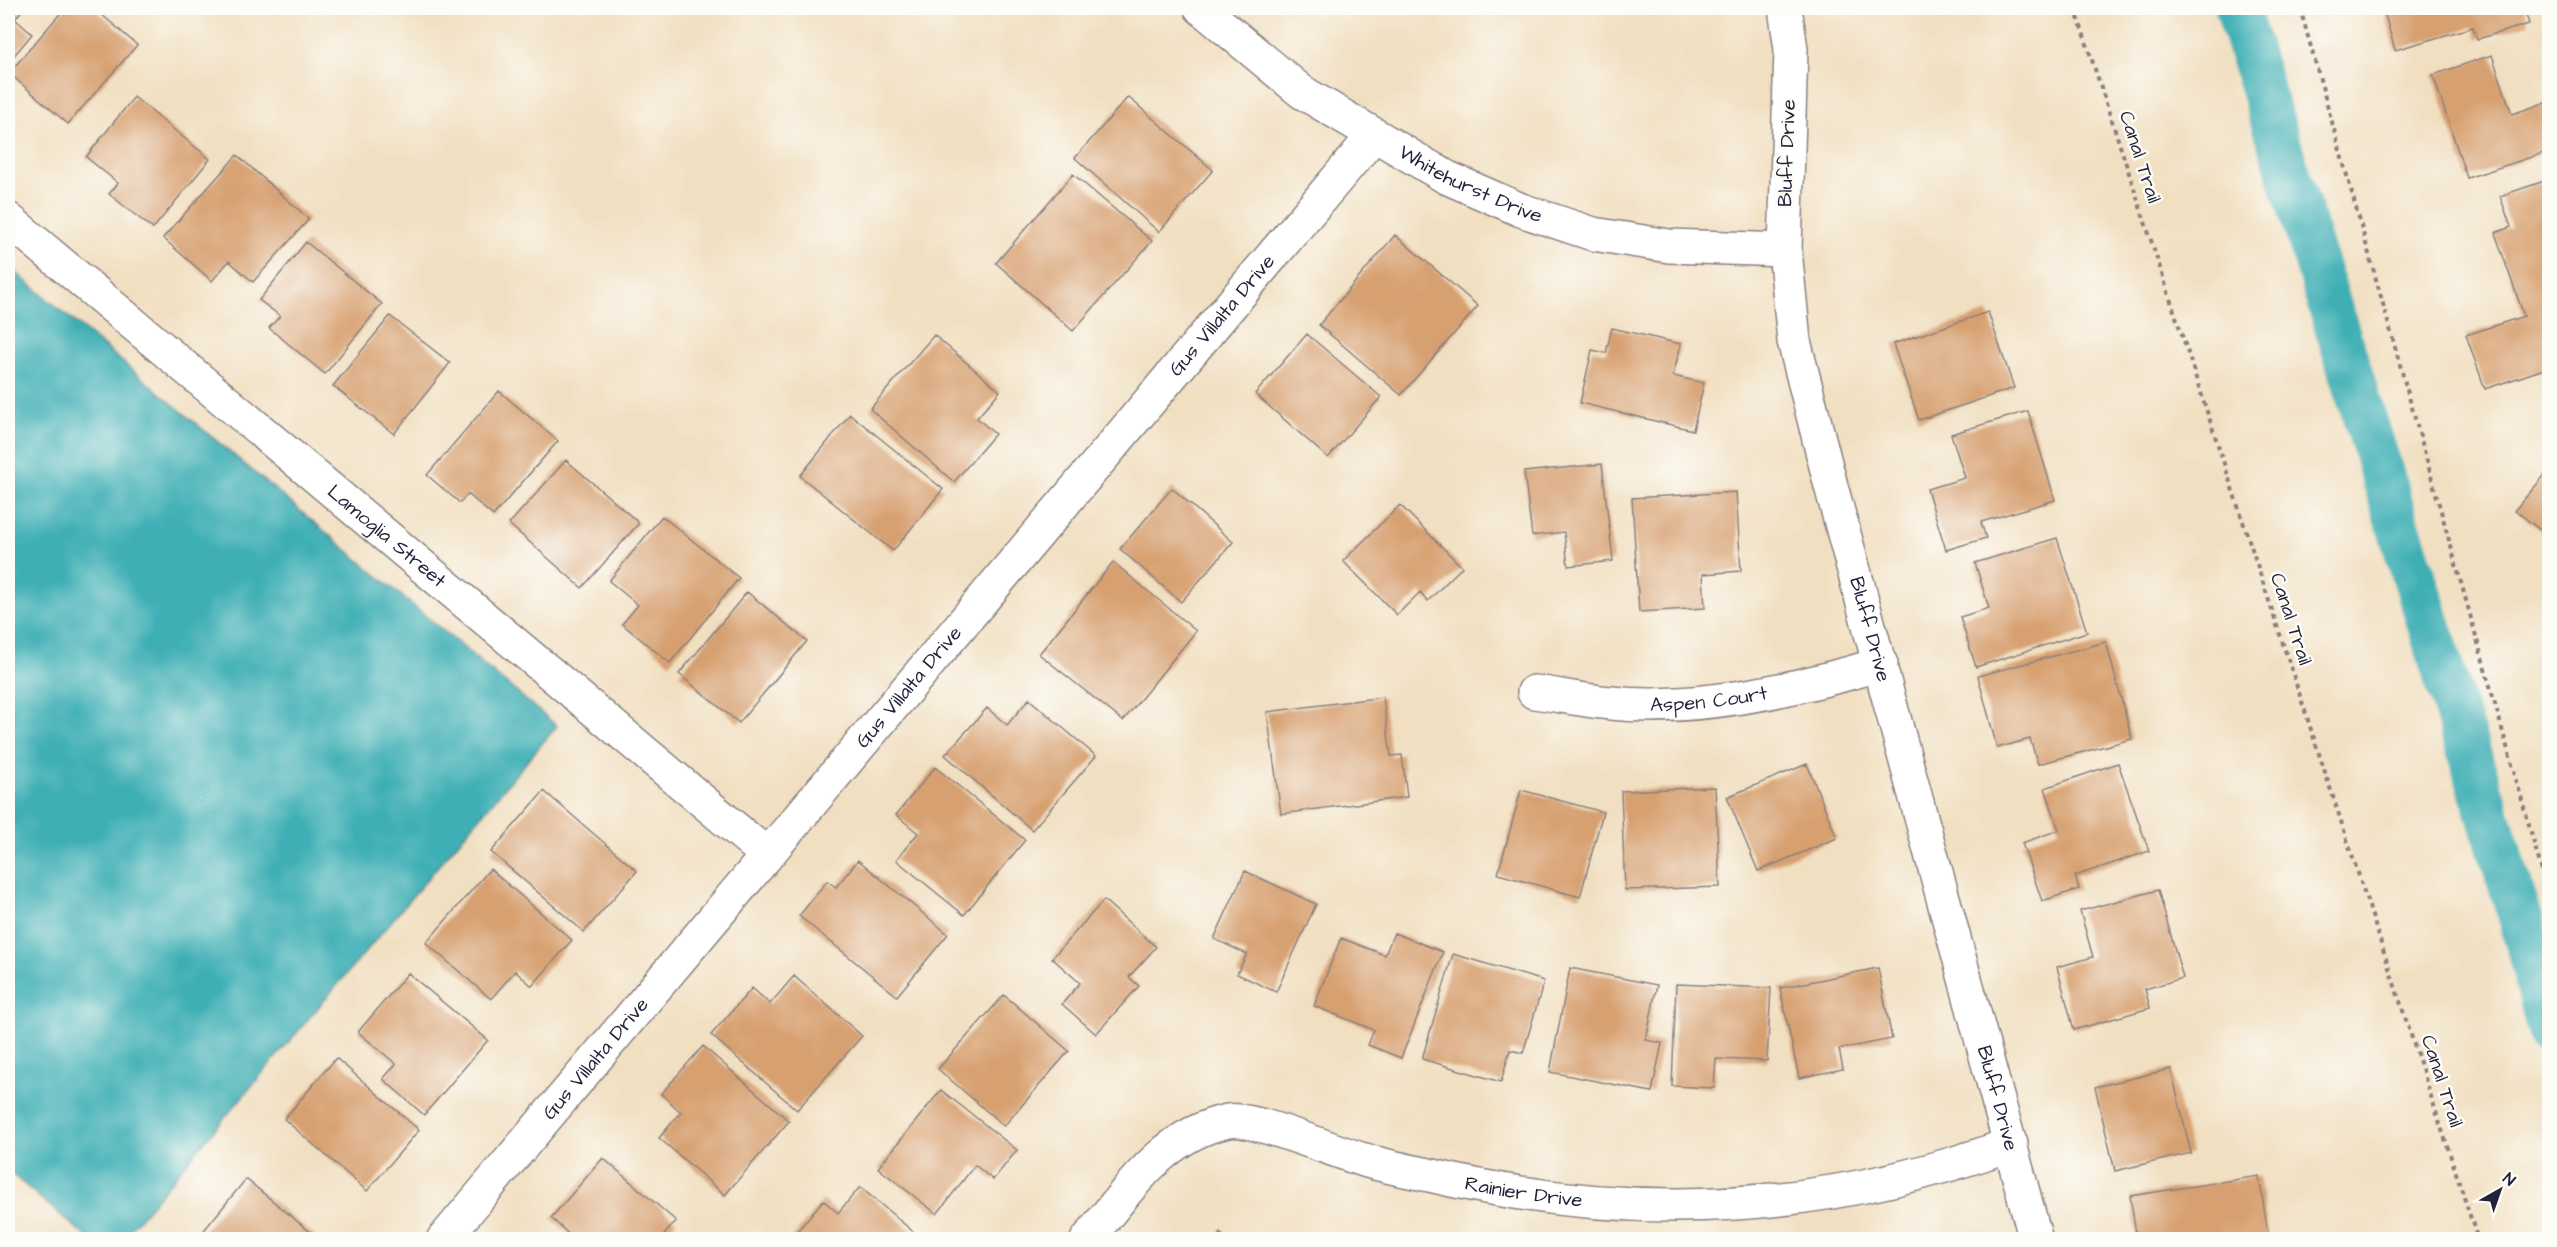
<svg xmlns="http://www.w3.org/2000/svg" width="2557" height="1247" font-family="'Architects Daughter',sans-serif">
	<rect width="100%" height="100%" fill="#fdfcf7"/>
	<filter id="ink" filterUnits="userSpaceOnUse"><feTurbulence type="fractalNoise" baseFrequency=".0167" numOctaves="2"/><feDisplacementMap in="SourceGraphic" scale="12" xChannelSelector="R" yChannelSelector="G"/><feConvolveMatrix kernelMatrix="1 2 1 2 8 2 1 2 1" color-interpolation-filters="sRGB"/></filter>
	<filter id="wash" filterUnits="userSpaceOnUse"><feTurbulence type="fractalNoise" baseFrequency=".008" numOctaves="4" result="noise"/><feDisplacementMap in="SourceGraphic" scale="24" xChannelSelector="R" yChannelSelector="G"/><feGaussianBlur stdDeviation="1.35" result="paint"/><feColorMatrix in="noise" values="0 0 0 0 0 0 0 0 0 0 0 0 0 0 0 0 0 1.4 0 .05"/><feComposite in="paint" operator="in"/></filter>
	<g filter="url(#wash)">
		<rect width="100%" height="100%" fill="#f1dfc1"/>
		<path fill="#3dafb5" stroke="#306878" stroke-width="1.5" d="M8,266l549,460 -435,513h-33l-81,-68z"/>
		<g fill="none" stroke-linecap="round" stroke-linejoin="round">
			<path stroke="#3dafb5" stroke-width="44" d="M2237,8l285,915 28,111"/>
		</g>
		<g id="blocks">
			<path fill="#d7a071" d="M8,8h16l-9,11 17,15 -24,29z
				M65,8h29l43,37 -69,79 -59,-51z
				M2383,8h141l5,16 -52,15 -4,-12 -78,23z
				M2492,55l20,59 38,-13v50l-83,27 -34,-103z
				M134,97l76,62 -57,70 -44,-35 9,-11 -32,-26z
				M1128,97l85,73 -54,62 -84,-74z
				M237,155l72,64 -56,63 -24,-21 -17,20 -49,-43z
				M1073,174l79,67 -79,90 -77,-68z
				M2550,179v188l-65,22 -19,-54 58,-19 -29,-83 16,-6 -11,-31z
				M1395,235l83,71 -77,89 -82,-70z
				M306,242l76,62 -57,70 -56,-46 11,-12 -21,-16z
				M1988,312l26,76 -95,32 -26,-76z
				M390,316l60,47 -56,71 -61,-48z
				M1612,328l69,16 -8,32 31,7 -11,47 -113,-27 12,-53 14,3z
				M1307,334l74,63 -53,61 -73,-64z
				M934,335l66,56 -23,27 18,16 -41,48 -84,-73z
				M499,391l59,50 -65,75 -25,-22 -8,9 -33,-28z
				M2028,411l27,89 -74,22 5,16 -40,12 -19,-61 38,-11 -14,-44z
				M850,414l93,75 -50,62 -93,-75z
				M566,460l73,63 -57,65 -73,-64z
				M1602,464l11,97 -45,5 -4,-34 -32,4 -8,-64z
				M2550,469v69l-35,-28z
				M1172,488l61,54 -52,60 -61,-53z
				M1736,492l5,79 -38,3 2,34 -66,4 -7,-114z
				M1400,505l62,62 -34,34 -8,-9 -23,23 -54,-54z
				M662,516l77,62 -69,85 -48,-39 16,-19 -29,-24z
				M2057,538l30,94 -111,35 -16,-50 29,-9 -14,-45z
				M1113,562l83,69 -73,90 -84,-67z
				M747,592l60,49 -68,82 -60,-49z
				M2106,642l26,97 -94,25 -8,-25 -33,9 -19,-72z
				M1383,697l8,59 11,-1 5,42 -126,17 -14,-102z
				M1029,699l67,57 -64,74 -87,-75 42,-47 20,17z
				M2118,763l31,88 -74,25 4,13 -37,12 -20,-58 37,-13 -14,-42z
				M1807,764l30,74 -79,33 -31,-74z
				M935,767l90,73 -61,75 -68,-55 22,-27 -22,-18z
				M1715,787l5,100 -95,3 -4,-99z
				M1521,790l82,22 -23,85 -82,-23z
				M544,791l93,80 -53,61 -93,-80z
				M858,860l90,74 -51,62 -98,-80 28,-35 9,6z
				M490,869l82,71 -40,46 -17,-15 -24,28 -65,-56z
				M1245,871l71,33 -40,88 -39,-18 10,-20 -33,-15z
				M2158,890l25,88 -38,11 5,19 -76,22 -17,-63 36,-10 -13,-46z
				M1104,900l52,47 -27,30 10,9 -43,48 -34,-30 18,-21 -28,-25z
				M1394,933l49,19 -42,106 -33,-13 6,-15 -60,-24 27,-68 44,17z
				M1453,954l91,27 -21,72 -13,-3 -9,32 -79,-23z
				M1570,968l87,17 -11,55 16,3 -10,49 -102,-20z
				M1878,968l14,71 -53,10 4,20 -44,9 -19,-90z
				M408,973l80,67 -64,75 -41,-36 13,-15 -38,-32z
				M794,976l68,60 -65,74 -86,-75 41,-47 18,16z
				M1676,984l95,4 -4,73 -51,-2 -2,29 -42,-2z
				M1004,995l65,56 -65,75 -66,-57z
				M703,1046l86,75 -64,74 -66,-57 22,-26 -20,-18z
				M336,1058l83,72 -52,61 -83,-72z
				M2171,1069l20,84 -76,18 -20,-84z
				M941,1090l76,60 -24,30 -18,-15 -38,49 -59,-46z
				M603,1158l73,63 -16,19h-85l-24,-22z
				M2259,1176l10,64h-132l-7,-44z
				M246,1179l74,61h-124z
				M860,1187l63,53h-133l33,-40 15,13z
				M1220,1233l9,7h-14z"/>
		</g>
	</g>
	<g filter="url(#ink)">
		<use href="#blocks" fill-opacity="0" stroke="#8a807e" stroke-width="1.5"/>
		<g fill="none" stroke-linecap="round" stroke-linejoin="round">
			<defs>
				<g id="street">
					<path id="s1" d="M1201,8l101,84 144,85 75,33 72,24 76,12 116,4"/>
					<path id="s2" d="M1785,8l6,41 -6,201 9,91 37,145 205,754"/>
					<path id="s3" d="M8,219l758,635"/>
					<path id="s4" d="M1534,692c25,3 51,9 77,11 87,9 187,-14 270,-39"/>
					<path id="s5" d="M443,1240l931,-1105"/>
					<path id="s6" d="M1087,1240c40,-48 76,-106 141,-119 23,-5 105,30 133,38 22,7 45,11 68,16 196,47 391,40 582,-31"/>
				</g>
			</defs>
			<use href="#street" stroke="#8a807e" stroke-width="36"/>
			<path stroke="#8a807e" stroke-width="4" stroke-dasharray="4.5 4.5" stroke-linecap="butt" d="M2075,8l403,1232
				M2300,8l250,892"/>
			<use href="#street" stroke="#fff" stroke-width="33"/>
		</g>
	</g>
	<g text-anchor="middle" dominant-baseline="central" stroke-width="5" stroke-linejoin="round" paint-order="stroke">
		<g font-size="20" fill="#22223b" stroke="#fdfcf7">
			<text transform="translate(1787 153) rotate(-88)">Bluff Drive</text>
			<text transform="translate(2140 157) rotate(72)">Canal Trail</text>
			<text stroke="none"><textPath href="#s1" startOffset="324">Whitehurst Drive</textPath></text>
			<text stroke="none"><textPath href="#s5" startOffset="1209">Gus Villalta Drive</textPath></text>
			<text stroke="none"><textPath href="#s3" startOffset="494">Lamoglia Street</textPath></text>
			<text transform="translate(2291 619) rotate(72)">Canal Trail</text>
			<text stroke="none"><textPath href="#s2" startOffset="632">Bluff Drive</textPath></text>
			<text stroke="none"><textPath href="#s5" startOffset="723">Gus Villalta Drive</textPath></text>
			<text stroke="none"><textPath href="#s4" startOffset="176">Aspen Court</textPath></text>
			<text stroke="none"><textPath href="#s5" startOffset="237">Gus Villalta Drive</textPath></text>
			<text transform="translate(2442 1081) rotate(72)">Canal Trail</text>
			<text stroke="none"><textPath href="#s2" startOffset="1118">Bluff Drive</textPath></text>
			<text stroke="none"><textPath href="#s6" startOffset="494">Rainier Drive</textPath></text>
		</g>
	</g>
	<rect width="2557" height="1247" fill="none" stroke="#fdfcf7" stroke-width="30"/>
	<g transform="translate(2500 1190) rotate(40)" stroke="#fdfcf7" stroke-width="4.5" paint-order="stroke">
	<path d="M0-4.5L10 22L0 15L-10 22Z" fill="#22223b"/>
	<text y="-9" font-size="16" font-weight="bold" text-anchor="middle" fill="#22223b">N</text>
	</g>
</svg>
